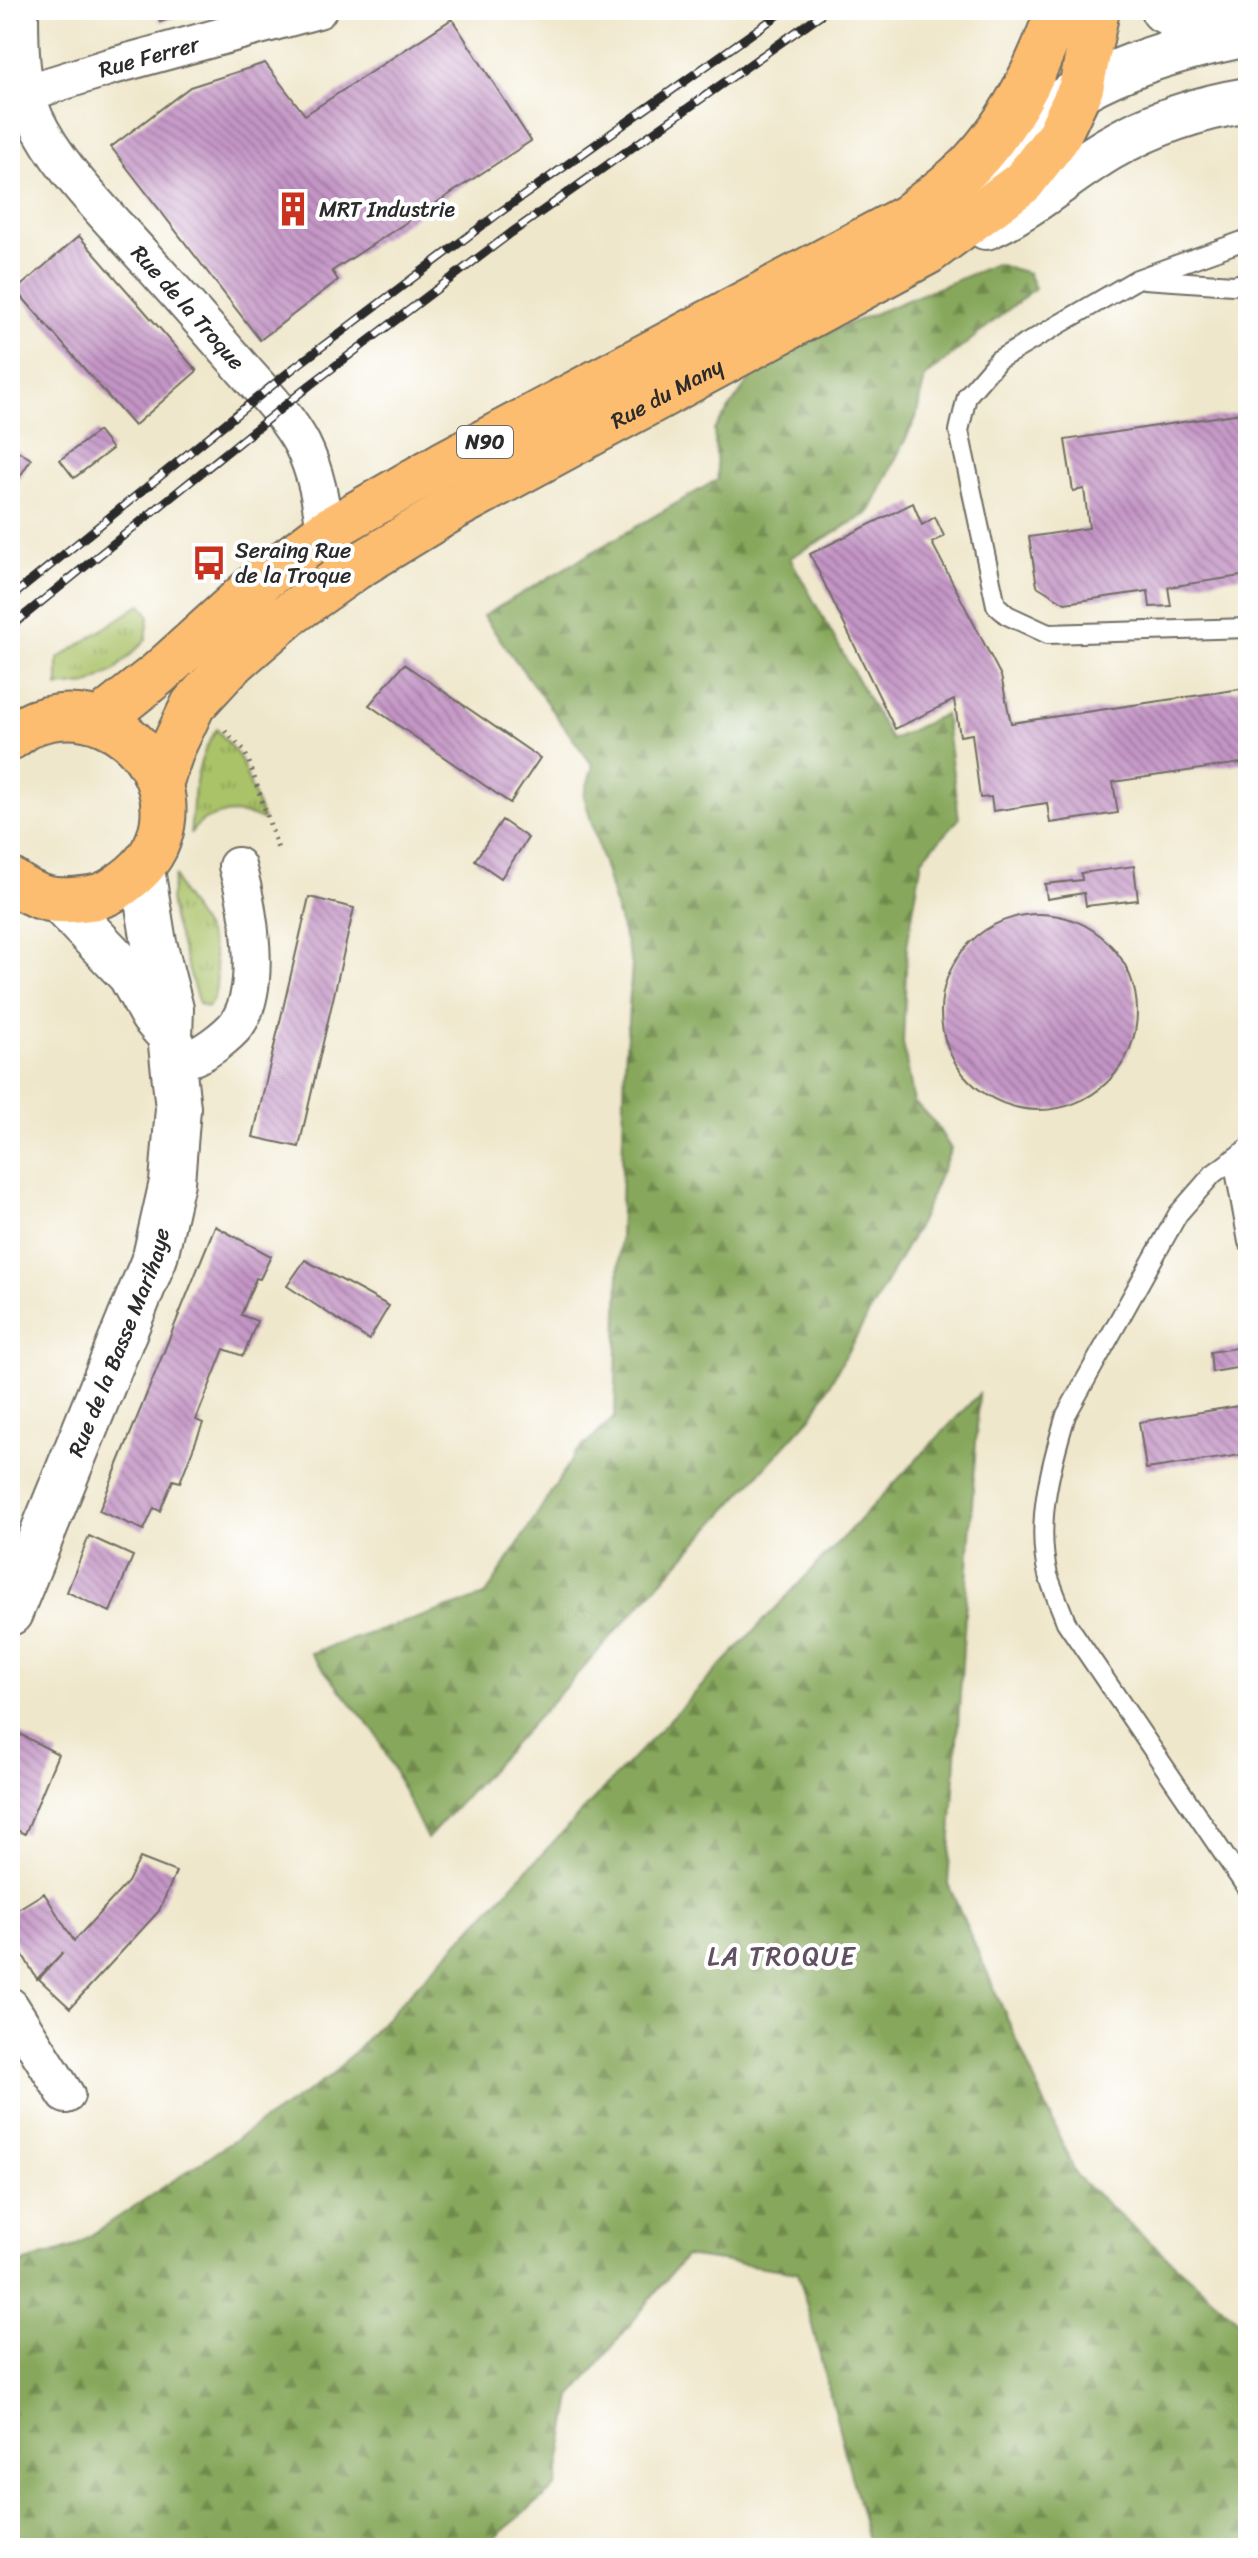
<svg xmlns="http://www.w3.org/2000/svg" width="1258" height="2558" viewBox="0 0 1258 2558" font-family="Sriracha,sans-serif">
<defs>
<pattern id="grass-tufts" width="24" height="20" patternUnits="userSpaceOnUse" patternTransform="scale(2)"><rect width="24" height="20" fill="#aac267"/><path d="M3 7l-1-3M5 7V3M7 7l1-3M15 17l-1-3M17 17v-4M19 17l1-3" fill="none" stroke="#8b9e55"/></pattern>
<pattern id="forest-firs" width="22" height="20" patternUnits="userSpaceOnUse" patternTransform="scale(2)"><rect width="22" height="20" fill="#87a85c"/><path d="M5 1l3.5 6h-7zM16 11l3.5 6h-7z" fill="#6f894c"/></pattern>
<pattern id="building-back-hatch" width="6" height="6" patternUnits="userSpaceOnUse" patternTransform="scale(2)"><rect width="6" height="6" fill="#c394c5"/><path d="M-1 5l2 2M0 0l6 6M5-1l2 2" fill="none" stroke="#9f79a0"/></pattern>
</defs>
<rect width="100%" height="100%" fill="#fff"/>
<filter id="ink" filterUnits="userSpaceOnUse"><feTurbulence type="fractalNoise" baseFrequency=".0125" numOctaves="2"/><feDisplacementMap in="SourceGraphic" scale="16" xChannelSelector="R" yChannelSelector="G"/><feConvolveMatrix kernelMatrix="1 2 1 2 8 2 1 2 1" color-interpolation-filters="sRGB"/></filter>
<filter id="wash" filterUnits="userSpaceOnUse"><feTurbulence type="fractalNoise" baseFrequency=".006" numOctaves="4" result="noise"/><feDisplacementMap in="SourceGraphic" scale="32" xChannelSelector="R" yChannelSelector="G"/><feGaussianBlur stdDeviation="1.8" result="paint"/><feColorMatrix in="noise" values="0 0 0 0 0 0 0 0 0 0 0 0 0 0 0 0 0 1.4 0 .05"/><feComposite in="paint" operator="in"/></filter>
<g filter="url(#wash)">
<rect width="100%" height="100%" fill="#efe7cb"/>
<path fill="url(#grass-tufts)" stroke="#6a7649" stroke-width="2" d="M141,604l8,11 -3,25 -32,31 -25,13 -31,3v-28z
M217,729l23,29 23,62c-24,-11 -57,-10 -73,14 4,-38 4,-73 27,-105z
M175,875c6,26 26,41 35,66 6,17 12,51 -2,66l-9,-3 -26,-85 -3,-20z"/>
<path fill="url(#forest-firs)" stroke="#596a44" stroke-width="2" d="M996,264l32,9 7,15 -110,89 -9,41 -47,95 -79,45 101,182 54,-26 14,105 -37,40 -15,87 -4,97 11,59 21,21 16,26 -31,73 -108,194 -385,423 -52,-107 -65,-79 175,-57 91,-143 39,-36 10,-355 7,-97 -48,-169 9,-30 -110,-150 235,-137 -4,-49 36,-51 57,-38z
M979,1394l-31,490 129,293 161,143 10,12v216h-378l-72,-276 -113,-16 -113,141 -16,90 -74,61h-472v-281l63,-20 258,-171z"/>
<g id="blocks">
<path fill="url(#building-back-hatch)" d="M156,10h41v1l-37,11z
M452,19l79,122 -199,130 6,9 -78,60 -149,-193 79,-60 75,-24 40,52z
M79,236l118,135 -63,55 -118,-136z
M1248,412v163l-80,12 3,19 -21,1 -2,-16 -83,12 -28,-17 -8,-49 60,-9 -5,-39 -11,2 -8,-51z
M98,431l14,18 -38,29 -14,-18z
M10,446l21,13 -21,33z
M913,503l9,22 13,-8 9,19 -12,7 69,133 10,47 237,-35v74l-135,20 5,31 -68,10 -3,-20 -54,8 -2,-14 -11,1 -8,-64 -12,2 -6,-36 -59,29 -85,-175z
M404,664l136,94 -30,45 -141,-98z
M502,820l26,18 -27,40 -26,-18z
M1134,866l4,34 -52,6 -2,-13 -37,6 -2,-15 37,-4 -1,-7z
M309,897l45,11 -55,239 -46,-10z
M941 1012a98 98 0 1 1 196 0a98 98 0 1 1-196 0Z
M215,1226l56,30 -11,23 -4,-1 -15,37 16,6 -14,35 -19,-7 -28,71 7,3 -23,59 -7,-2 -13,31 -6,-3 -10,22 -45,-19z
M305,1260l84,46 -20,34 -82,-54z
M1248,1346v20l-36,6 -2,-20z
M1245,1405l3,22v27l-102,15 -7,-47z
M89,1536l44,20 -23,56 -43,-20z
M10,1729l48,25 -33,80 -15,-7z
M140,1858l36,14 -17,39 -89,97 -31,-29 24,-27 -26,27 -27,-46v-19l34,-21 30,48 54,-59z"/>
</g>
</g>
<g filter="url(#ink)">
<use href="#blocks" fill-opacity="0" stroke="#706d63" stroke-width="2"/>
<g fill="none" stroke-linecap="round" stroke-linejoin="round">
<g stroke="#706d63" stroke-width="22">
<path id="service" d="M1248,239l-111,40 -139,81 -31,36 -8,35 37,174 11,10 41,19 200,-6
M1144,279l89,6 15,-3
M1248,1148l-35,26 -35,40 -112,201c-15,50 -31,107 -18,160 5,15 12,31 18,47l182,268
M1233,1159l15,83"/>
</g>
<g stroke="#706d63" stroke-width="40">
<g id="minor">
<path id="s1" d="M20,10c0,36 0,75 15,108 18,39 52,76 80,107 42,46 82,91 122,137 22,26 49,52 65,82 14,28 19,57 23,88"/>
<path id="s2" d="M10,101l16,-8 83,-26 209,-57"/>
<path d="M175,1062c15,-2 27,-8 39,-17 8,-6 17,-13 23,-21 26,-37 12,-117 0,-158"/>
<path d="M10,2006l56,89"/>
</g>
</g>
<g stroke="#706d63" stroke-width="48">
<g id="tertiary">
<path d="M1163,10l19,9 56,7"/>
<path d="M979,179l5,-3c18,-19 35,-42 55,-58 60,-48 135,-69 209,-84"/>
<path d="M986,227c45,-19 81,-54 124,-79 43,-25 88,-40 138,-48"/>
<path d="M61,903l69,72 22,40 11,13"/>
<path id="s3" d="M10,1613l145,-356 17,-75 6,-74 -8,-72 1,-27 -17,-66 -12,-74"/>
</g>
</g>
<g stroke="#706d63" stroke-width="48">
<g id="primary">
<path d="M99,721l60,-48 105,-95 61,-46 118,-68 464,-247c22,-18 48,-35 67,-56 39,-42 66,-97 84,-151"/>
<path d="M10,738c8,-5 17,-13 26,-16 101,-33 175,96 91,158 -13,10 -21,16 -37,18 -35,5 -51,3 -80,-18"/>
<path id="s4" d="M160,784l13,-37 20,-42 35,-38 59,-51 68,-48 100,-61 473,-255 95,-70 34,-44 24,-50 16,-78"/>
</g>
</g>
<path stroke="#706d63" stroke-width="5" stroke-dasharray="2 6" stroke-linecap="butt" d="M225,731l18,18 6,13 30,90"/>
<use href="#service" stroke="#fff" stroke-width="18"/>
<use href="#minor" stroke="#fff" stroke-width="36"/>
<use href="#tertiary" stroke="#fff" stroke-width="44"/>
<use href="#primary" stroke="#fcbd6f" stroke-width="44"/>
<g stroke="#2b2b2b" stroke-width="9">
<path id="rail" d="M10,598l285,-231 204,-154 286,-203
M10,627l300,-242 201,-152 316,-223"/>
</g>
<use href="#rail" stroke="#fff" stroke-width="6" stroke-dasharray="18" stroke-linecap="butt"/>
</g>
</g>
<defs>
<g id="building-bare" transform="scale(2.76)"><path d="M-4-6H4V6H1V3H-1V6H-4ZM-2.5-4.3h1.7v1.8h-1.7ZM.8-4.3h1.7v1.8H.8ZM-2.5-1h1.7V.8h-1.7ZM.8-1h1.7V.8H.8Z" fill="#c8321e" stroke="#fff" stroke-width="2.5" paint-order="stroke"/></g>
<g id="bus-bare" transform="scale(2.76)"><path d="M-5-6H5V4H4V6H2V4H-2V6H-4V4H-5ZM-3.5-4V0h7V-4ZM-3.5 1.2v1.5H-2V1.2ZM2 1.2v1.5H3.5V1.2Z" fill="#c8321e" stroke="#fff" stroke-width="2.5" paint-order="stroke"/></g>
</defs>
<g fill-rule="evenodd">
<use href="#building-bare" x="293" y="209"/>
<use href="#bus-bare" x="209" y="563"/>
</g>
<g text-anchor="middle" dominant-baseline="central" stroke-width="8" stroke-linejoin="round" paint-order="stroke">
<rect fill="#fff" stroke="#6b6b6b" stroke-width="2" x="457" y="426" width="56" height="32" rx="6"/>
<g font-size="20" font-weight="bold" fill="#2b2b2b">
<text x="485" y="442">N90</text>
</g>
<g font-size="22" fill="#2b2b2b" stroke="#fff">
<text stroke="none"><textPath href="#s2" startOffset="146">Rue Ferrer</textPath></text>
<text stroke="none"><textPath href="#s1" startOffset="354">Rue de la Troque</textPath></text>
<text stroke="none"><textPath href="#s4" startOffset="656">Rue du Many</textPath></text>
<text stroke="none"><textPath href="#s3" startOffset="292">Rue de la Basse Marihaye</textPath></text>
</g>
<g font-size="22" fill="#2b2b2b" stroke="#fff" text-anchor="start">
<text x="319" y="209">MRT Industrie</text>
<text x="235" y="550">Seraing Rue<tspan x="235" dy="25">de la Troque</tspan></text>
</g>
<g font-size="26" letter-spacing="2" fill="#605061" stroke="#fff">
<text x="782" y="1956">LA TROQUE</text>
</g>
</g>
<rect width="1258" height="2558" fill="none" stroke="#fff" stroke-width="40"/>
</svg>
